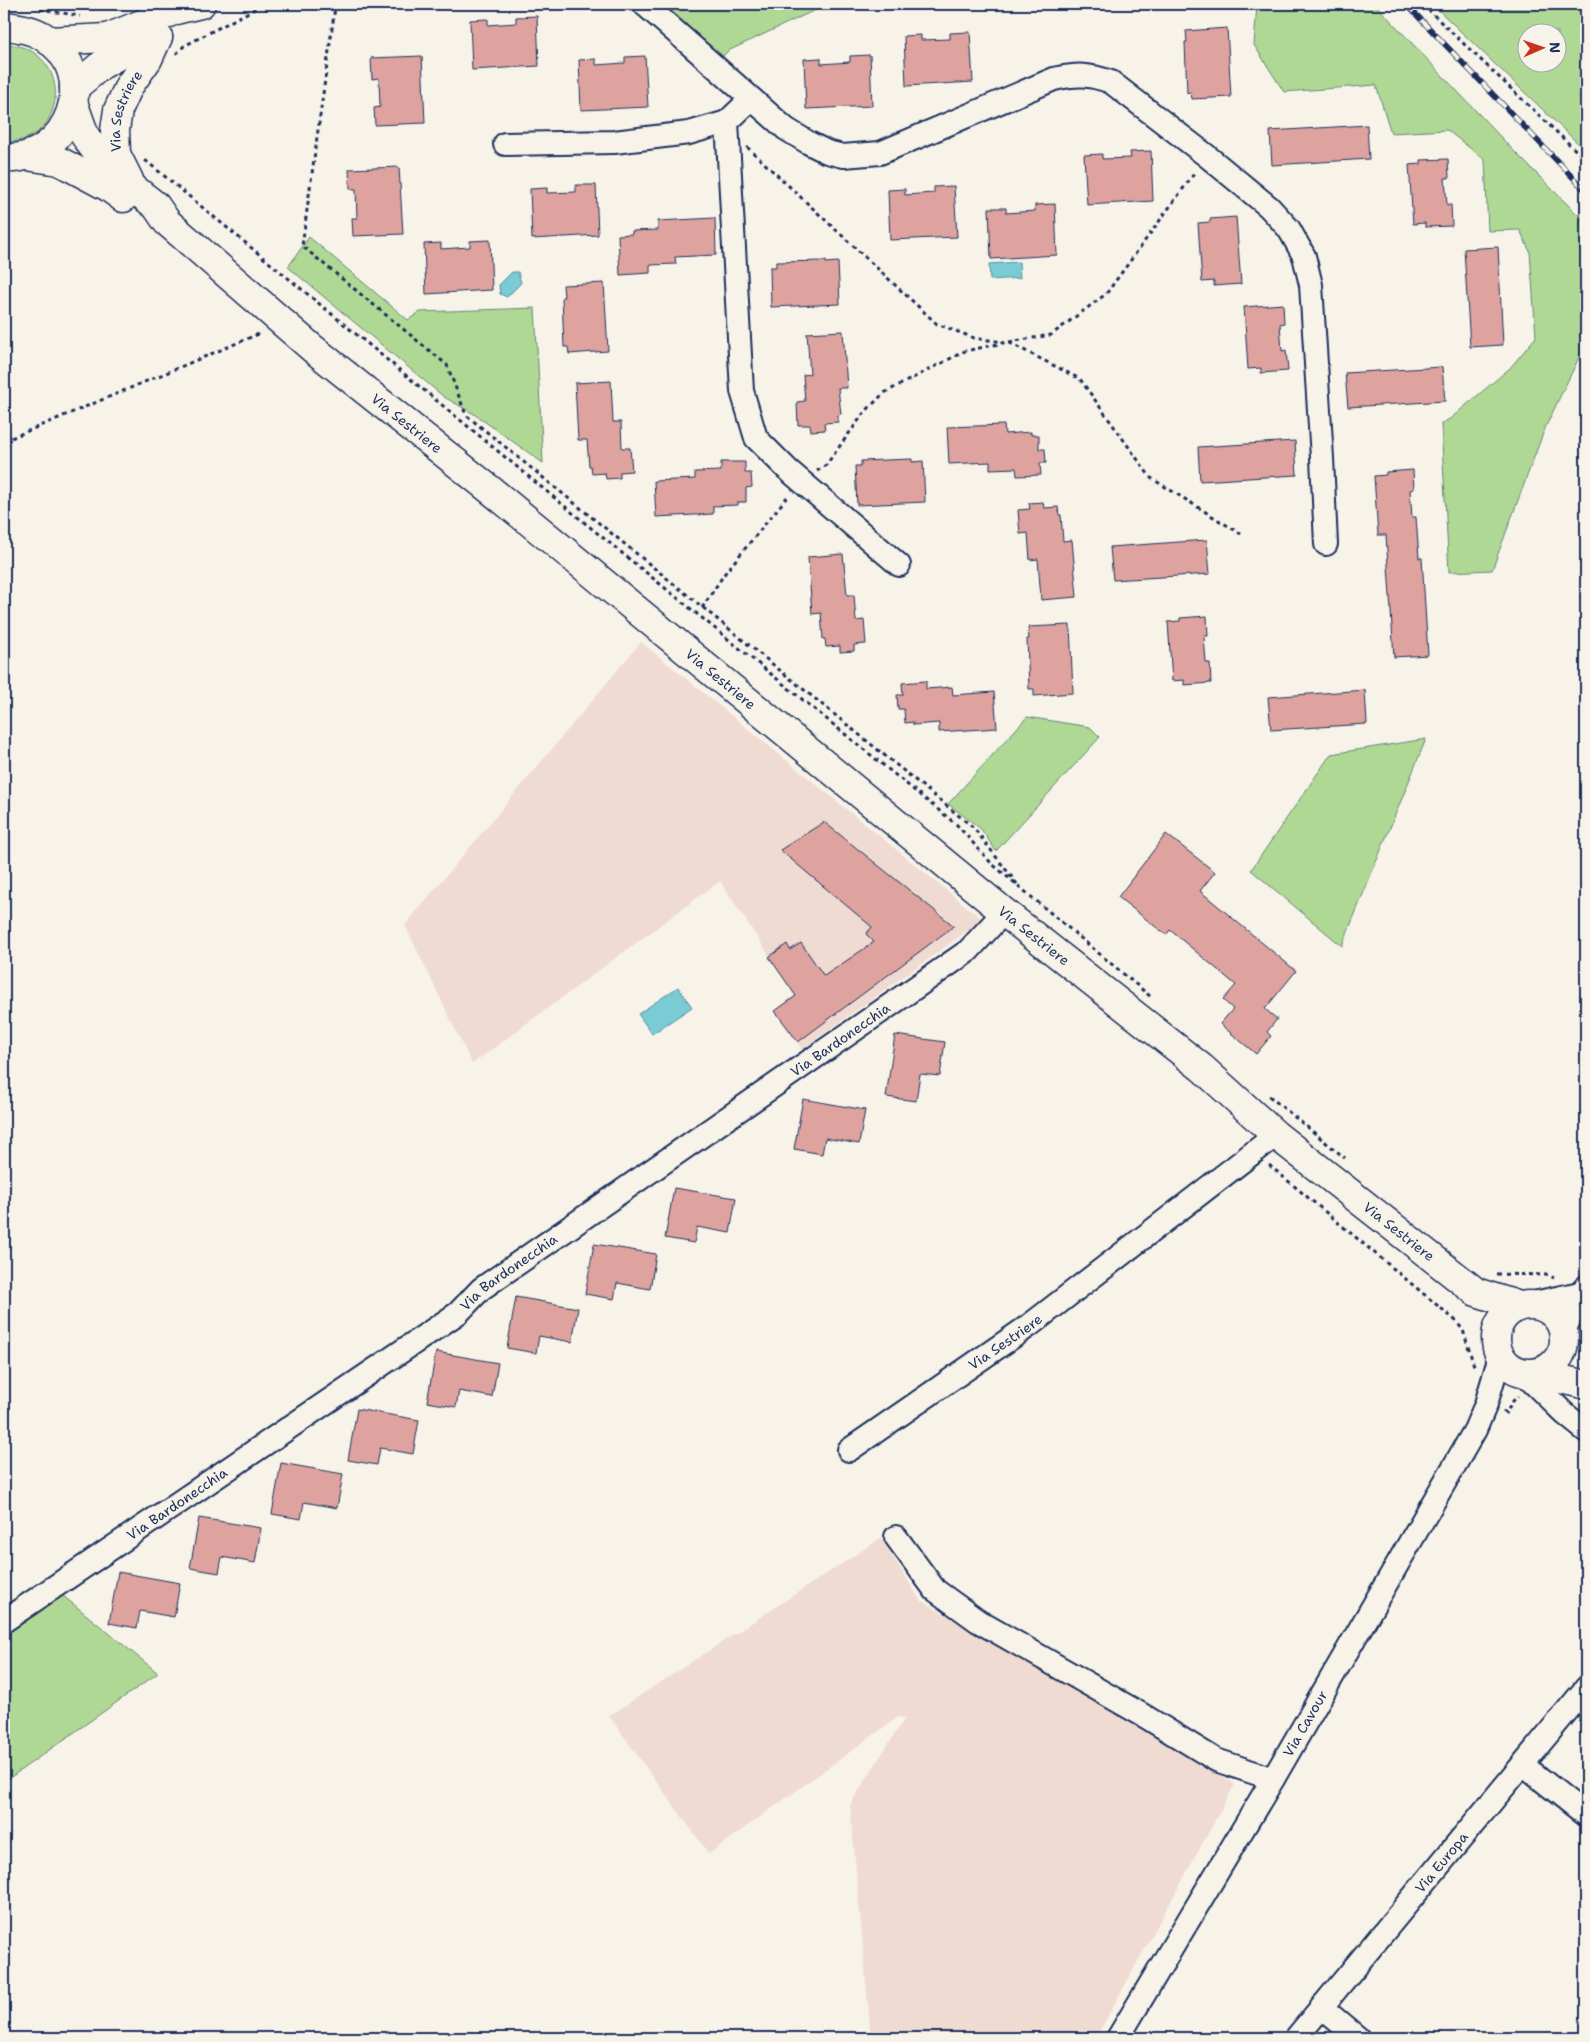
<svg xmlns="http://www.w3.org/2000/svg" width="1590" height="2042" viewBox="0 0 1590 2042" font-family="'Shantell Sans',sans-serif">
<rect width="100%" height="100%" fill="#f7f3e8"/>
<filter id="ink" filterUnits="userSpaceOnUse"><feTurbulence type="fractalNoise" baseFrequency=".02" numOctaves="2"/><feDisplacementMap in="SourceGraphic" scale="10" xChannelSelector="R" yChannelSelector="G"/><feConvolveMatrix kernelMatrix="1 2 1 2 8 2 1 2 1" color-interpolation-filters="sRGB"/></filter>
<g filter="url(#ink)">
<path fill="#f0dbd2" d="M641,642l342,278 -182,130 -3,-8 -23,-31 20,-16 -75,-114 -248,183 -67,-139z
M881,1538l39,62 315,184 -139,254h-225l-21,-234 55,-86 -7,-1 -189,137 -100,-138z"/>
<path fill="#afd894" stroke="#658479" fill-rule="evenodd" d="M89,4h66l-46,3z
M656,4h172l-100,47 -9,9z
M1257,4h118l135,143 76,76v120l-41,85 -53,142 -43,2 -8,-148 10,-6 59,-50 26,-31 -6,-85 -10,-22 -32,1 -3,-71 -38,-30 -56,3 -15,-48 -92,7 -30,-47z
M1432,4h154v147zM1528,32h30v30h-30z
M4,44c70,2 67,100 0,98z
M309,237l99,83 12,-8 115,-4 8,155 -69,-49 -30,-17 -156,-130z
M1027,717l63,10 10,10 -104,114 -15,-22 -33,-25z
M1426,739l-84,207 -91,-76 80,-116z
M62,1595l96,78 -154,109v-146z"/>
<path fill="#7acbd4" stroke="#548da5" d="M1019,262l1,16 -30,2 -1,-16z
M512,272h6l3,11 -14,14 -7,-3 -1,-9z
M678,987l14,20 -40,27 -14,-20z"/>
<path fill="#dea39e" stroke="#1b2f5e" d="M537,16l2,50 -67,4 -2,-50 18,-1v6l28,-2v-6z
M1227,28l4,69 -39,2 -1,-7 -4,1 -2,-51h2l-1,-11z
M970,32l3,50 -67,4 -2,-50 17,-1v5l29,-1v-6z
M870,55l2,51 -66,3 -2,-50 17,-1v6l29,-2v-6z
M422,56l3,67 -50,2 -1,-17 6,-1 -1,-29 -7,1 -1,-21z
M645,56l3,51 -67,3 -2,-50 17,-1v6l29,-2v-6z
M1367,125l2,34 -97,6 -2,-34z
M1151,151l2,50 -66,4 -3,-50 18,-1v5l29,-1 -1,-6z
M1448,159l1,19h-4l2,27h4l1,21 -27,1v-4l-12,1 -4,-59 12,-1v-4z
M399,167l4,67 -50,2 -1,-18h5l-1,-29h-6l-1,-20z
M576,185h20l2,50 -66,4 -2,-50 17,-1v5l29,-1z
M954,186l3,51 -67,3 -2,-50 17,-1v6l29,-2v-6z
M1055,204l2,51 -66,4 -2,-51h17v5l29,-2v-6z
M1236,217l5,67 -27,2v-5l-12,1 -4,-59 12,-1v-3z
M715,218l1,37 -41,2 1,7 -26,1v8l-30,2 -2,-40 14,-1v-3l26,-1v-9z
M490,240l2,50 -66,4 -2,-50 17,-1v6l29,-2v-6z
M1498,247l5,98 -33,2 -6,-98z
M826,261v2l12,-1 2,42 -69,3 -1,-40h6v-5z
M604,283l4,68 -39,3 -1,-7h-4l-2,-50h2l-1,-12z
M1283,304l1,19 -4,1 2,27 4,-1 2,21 -27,2v-5l-13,1 -4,-62z
M843,331l4,57h-9l3,26 -3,1v7l-14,1 1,7 -14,1 -1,-6h-12l-1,-23 8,-1 -2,-26 7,-1 -3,-41z
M1442,367l3,34 -97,6 -3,-34z
M611,381l2,41h8l1,26h8l2,23 -12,1v6l-14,1 -1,-6 -13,1 -1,-8h-2l-2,-26h-9l-3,-57z
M1004,425l1,9 26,-2v3h8v14h6l1,14h-6l1,12 -24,1 -1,-8 -26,1v-7l-41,2 -2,-37z
M1295,441l2,34 -97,6 -2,-34z
M912,459v3l11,-1 2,41 -68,3 -2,-39h6v-5z
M721,462h24v11h6l1,14 -6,1v14h-8v3l-25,1v8l-57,3 -2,-36 41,-2v-7l26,-1z
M1413,470l1,19 -4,1 2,27h4l3,41h3l6,97 -34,2 -8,-122h-8l-4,-59 12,-1v-3z
M1043,502l1,6 14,-1 1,8h2l2,26 9,-1 5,57 -36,3 -3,-41 -8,1 -2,-27 -8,1 -2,-24 12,-1 -1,-6z
M1207,540l3,34 -97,6 -3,-33z
M843,554l4,41h7l2,26 8,-1 2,24 -12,1v6l-14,1v-6l-14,1 -1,-8h-2l-2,-26 -9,1 -4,-57z
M1207,616l1,20h-4l2,27h4l1,20 -27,2v-5l-12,1 -4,-59 12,-1v-3z
M1070,625l3,68 -39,3v-7h-5l-2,-50h2l-1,-12z
M926,681v8l26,-2 1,8 41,-3 3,36 -58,4v-9l-26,2v-3l-8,1 -1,-14h-6l-1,-14h6l-1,-12z
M1365,690l2,34 -96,6 -3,-33z
M824,822l130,104 -156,116 -23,-31 21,-15 -27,-39 18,-13 3,6 11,-7 23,33 50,-34 -8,-8 6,-7 -92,-77z
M1166,834l49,38 -15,19 96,80 -31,38 12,10 -10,13 4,4 -15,18 -36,-30 13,-15 -10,-9 13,-15 -66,-55 -4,5 -48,-38z
M895,1035l50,7 -5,34 -20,-2 -4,27 -30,-4z
M803,1099l62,11 -6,34 -34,-6 -3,16 -28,-5z
M674,1188l62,10 -6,35 -33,-6 -3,16 -29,-5z
M594,1244l62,10 -6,35 -33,-6 -3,16 -29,-5z
M516,1297l62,11 -6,34 -33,-6 -3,17 -29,-5z
M436,1352l62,11 -6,34 -33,-6 -3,16 -29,-5z
M357,1409l62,11 -6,34 -33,-6 -3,17 -29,-5z
M281,1463l62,11 -6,34 -33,-6 -3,17 -29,-5z
M199,1518l62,10 -6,35 -33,-6 -3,16 -29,-5z
M118,1572l62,11 -6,34 -34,-6 -3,17 -28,-5z"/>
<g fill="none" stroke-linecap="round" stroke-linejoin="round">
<g stroke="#1b2f5e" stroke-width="26">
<g id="minor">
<path d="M644,4l142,125 23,14 18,9 16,4 37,-3 174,-74c23,-5 35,-5 57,3l96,74 62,51 20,22 15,27 7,29 11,173 4,86"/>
<path d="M751,99l-24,23 15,269 14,47 31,31 112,96"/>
<path d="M505,144l109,-2 75,-9 38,-11"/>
<path d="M1525,1305l55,-12"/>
<path d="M1564,1332l16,-39 6,-6"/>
<path d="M1524,1374l41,40 21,17"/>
<path id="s1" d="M849,1450l181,-125 246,-190"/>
<path d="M896,1537l39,53 43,31 168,96 70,43 57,19"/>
<path id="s2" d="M4,1621l454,-308 23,-24 487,-338 36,-39"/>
<path d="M1523,1765l63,50"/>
<path d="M1321,2007l37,31"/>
<path id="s3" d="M1118,2038l155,-259 202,-349 11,-26 14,-48"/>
<path id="s4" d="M1296,2038l290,-350"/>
</g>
</g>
<g stroke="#1b2f5e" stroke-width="31">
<g id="major">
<path d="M4,26c14,1 28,3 40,11 58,35 26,125 -40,121"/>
<path d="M49,41l58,-3 69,-28 25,-6"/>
<path d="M74,88l26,-22 31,-18 27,-11"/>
<path id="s5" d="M74,105l11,31 23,32 48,38 11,16 145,126 186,148 506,416 198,156 74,67 200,157 44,14"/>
<path d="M27,156l32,5 49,26 15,11"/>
<path id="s6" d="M129,180l-13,-26 -1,-24 3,-20 11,-24 19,-27 10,-22"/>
<circle cx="1530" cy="1339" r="34"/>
<path d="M1536,1373l50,12"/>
</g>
</g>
<path stroke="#1b2f5e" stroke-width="3" stroke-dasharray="4 4" stroke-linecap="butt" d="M338,4l-3,3 -33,239 145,119 19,50 508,413 43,56
M1422,4l164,156
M40,9l40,7
M176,54l8,-8 80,-42
M747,147l190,177 37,14 29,4
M145,160l440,363 372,302 34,38 160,134
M1009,342l42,-7 55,-41 90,-123
M4,441l257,-108
M817,471l9,-6 38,-52 20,-20 81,-42 43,-9 72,37 71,99 90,56
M702,608l23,-35 63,-77
M1269,1096l76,62
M1269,1165l186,155 8,10 12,39
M1496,1274l52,1 6,3
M1503,1411l3,2 7,-12 5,-5"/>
<use href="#minor" stroke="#f7f3e8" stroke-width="22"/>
<use href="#major" stroke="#f7f3e8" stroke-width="28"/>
<g stroke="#1b2f5e" stroke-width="5.5">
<path id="rail" d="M1406,4l180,187"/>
</g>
<use href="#rail" stroke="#f7f3e8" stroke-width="4" stroke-dasharray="11" stroke-linecap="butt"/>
</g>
</g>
<g text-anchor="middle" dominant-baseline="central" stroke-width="4" stroke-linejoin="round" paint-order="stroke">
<g font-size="14" fill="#1b2f5e" stroke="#f7f3e8">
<text stroke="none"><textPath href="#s6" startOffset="74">Via Sestriere</textPath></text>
<text stroke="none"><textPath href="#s5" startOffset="466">Via Sestriere</textPath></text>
<text stroke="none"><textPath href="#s5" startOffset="871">Via Sestriere</textPath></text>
<text stroke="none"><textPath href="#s5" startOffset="1276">Via Sestriere</textPath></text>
<text stroke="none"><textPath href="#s2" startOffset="1019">Via Bardonecchia</textPath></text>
<text stroke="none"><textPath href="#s5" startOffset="1746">Via Sestriere</textPath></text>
<text stroke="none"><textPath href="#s2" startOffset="614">Via Bardonecchia</textPath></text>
<text stroke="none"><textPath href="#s1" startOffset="190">Via Sestriere</textPath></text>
<text stroke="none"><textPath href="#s2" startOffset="209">Via Bardonecchia</textPath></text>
<text stroke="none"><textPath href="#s3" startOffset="366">Via Cavour</textPath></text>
<text stroke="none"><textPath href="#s4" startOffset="228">Via Europa</textPath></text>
</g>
</g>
<rect width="1590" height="2042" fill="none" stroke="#f7f3e8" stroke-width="20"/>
<rect x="10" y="10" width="1570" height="2022" fill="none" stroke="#1b2f5e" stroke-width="2" filter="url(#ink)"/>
<g transform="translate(1542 48) rotate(88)"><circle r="24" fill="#f7f3e8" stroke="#9fa5b1"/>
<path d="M0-4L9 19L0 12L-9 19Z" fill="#c8321e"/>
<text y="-8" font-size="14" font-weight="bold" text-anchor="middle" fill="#1b2f5e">N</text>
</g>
</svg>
